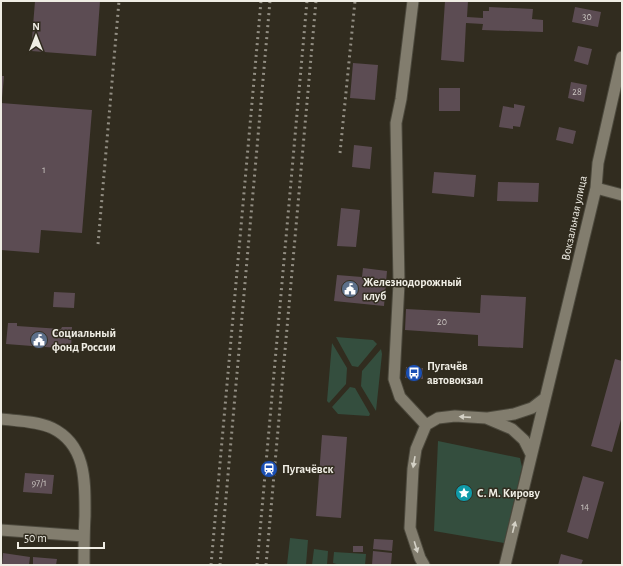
<svg xmlns="http://www.w3.org/2000/svg" width="623" height="566" viewBox="0 0 623 566" font-family="'Alegreya Sans',sans-serif">
<rect width="100%" height="100%" fill="#312c1f"/>
<path fill="#344e3e" d="M336,337l37,3 4,4 -19,23 -6,-1z
M332,343l15,25 -1,16 -17,19 -2,-2z
M381,349l1,5 -6,57 -15,-25 1,-15z
M350,387l5,1 15,26 -1,2 -31,-2 -6,-7z
M438,441l82,17 2,9 -18,76 -70,-12z
M290,538l18,2 -2,25h-19z
M314,549l14,2 -1,14h-15z
M334,552l32,2 -1,11h-25l-7,-2z"/>
<path fill="#5c4c53" d="M35,1h65l-4,55 -65,-5z
M445,1h23l-1,16 16,1v-7h6v-4l44,2 -1,10 11,1v12l-61,-2 1,-6 -17,-1 -2,39 -23,-2z
M575,7l26,5 -3,15 -26,-5z
M578,46l14,3 -4,16 -14,-4z
M353,63l25,2 -3,35 -25,-2z
M1,76h3l-2,22h-1z
M571,82l16,3 -3,17 -16,-4z
M439,88h21v23h-21z
M1,103l91,7 -10,123 -41,-3 -2,23 -38,-3z
M514,104l11,2 -5,21 -7,-1v3l-14,-2 4,-21 11,2z
M559,127l17,4 -3,13 -17,-4z
M354,145l18,2 -2,22 -18,-2z
M434,172l42,3 -2,22 -42,-4z
M498,182l41,1 -1,19 -41,-1z
M341,208l19,2 -4,37 -19,-1z
M363,268l24,3 -3,35 -50,-5 3,-26 25,2z
M54,292l21,1 -1,15 -21,-1z
M481,295l45,2 -3,51 -45,-2v-11l-73,-5 1,-21 74,4z
M8,323h9v3l44,3 1,-2h10l-1,22 -65,-5z
M615,359l7,2v55l-10,36 -21,-6z
M406,367l17,1v11l-18,-1z
M322,435l25,2 -6,81 -25,-2z
M25,473l29,2 -2,19 -29,-2z
M583,476l21,6 -16,57 -21,-7z
M374,539l19,1 -1,11 -19,-2z
M353,546h10v6h-10z
M373,551l19,2 -1,12h-19z
M3,553l27,4 -1,8h-27z
M561,554l22,6 -2,5h-23z
M33,557l24,2 -1,6h-23z"/>
<g fill="none" stroke-linecap="round" stroke-linejoin="round">
<g stroke="#4c493d" stroke-width="13">
<path id="minor" d="M413,1l-12,98 -5,24 3,160 -5,96 6,18 26,28
M596,188l26,7
M488,418l26,-4 18,-6 13,-10
M1,419c17,2 35,2 51,9 35,17 33,55 33,88 -1,16 -1,33 -1,49
M1,530l83,6
M424,565l-4,-7 -10,-30 3,-59 3,-20 10,-24 12,-7 17,-2 31,2 26,11 12,11 7,14
M505,565l91,-377 2,-25 24,-106"/>
</g>
<use href="#minor" stroke="#827d6e" stroke-width="11"/>
<path stroke="#928e83" stroke-width="3" stroke-dasharray="2 4" stroke-linecap="butt" d="M340,153l15,-152
M98,244l21,-243
M211,565l50,-564
M220,565l50,-564
M257,565l50,-564
M266,565l50,-564"/>
</g>
<defs><path id="oneway-solid" d="M-6-.8H1V-3.2L6.5 0L1 3.2V.8H-6Z"/></defs>
<g fill="#d4d1c6">
<use href="#oneway-solid" transform="translate(465 417) rotate(-176)"/>
<use href="#oneway-solid" transform="translate(414 462) rotate(100)"/>
<use href="#oneway-solid" transform="translate(514 527) rotate(-76)"/>
<use href="#oneway-solid" transform="translate(416 547) rotate(73)"/>
</g>
<defs>
<g id="civic-disc" transform="scale(0.9)"><circle r="9.5" fill="#5c6f8a" stroke="#312c1f"/><path d="M-.6-6.5H3V-4.5H.6V-3L4-1V1h2V6H-6V1h2V-1L-.6-3ZM-1.2 2.5V6h2.4V2.5Z" fill="#fff"/></g>
<g id="bus-disc" transform="scale(0.9)"><circle r="9.5" fill="#1a4fb4" stroke="#312c1f"/><path d="M-5-6H5V4H4V6H2V4H-2V6H-4V4H-5ZM-3.5-4V0h7V-4ZM-3.5 1.2v1.5H-2V1.2ZM2 1.2v1.5H3.5V1.2Z" fill="#fff"/></g>
<g id="station-disc" transform="scale(0.9)"><circle r="9.5" fill="#1a4fb4" stroke="#312c1f"/><path d="M-3-6H3Q5-6 5-4V2Q5 4 3 4L4.5 6H3L1.5 4h-3L-3 6H-4.5L-3 4Q-5 4-5 2V-4Q-5-6-3-6ZM-3.5-4v3h7v-3ZM-3.5 1v1.5H-2V1ZM2 1v1.5H3.5V1Z" fill="#fff"/></g>
<g id="sight-disc" transform="scale(0.9)"><circle r="9.5" fill="#0f9aa8" stroke="#312c1f"/><path d="M0-6L1.8-2.2L6-1.7L2.9 1.2L3.7 5.4L0 3.3L-3.7 5.4L-2.9 1.2L-6-1.7L-1.8-2.2Z" fill="#fff"/></g>
</defs>
<g fill-rule="evenodd">
<use href="#civic-disc" x="350" y="289"/>
<use href="#civic-disc" x="39" y="340"/>
<use href="#bus-disc" x="414" y="373"/>
<use href="#station-disc" x="269" y="469"/>
<use href="#sight-disc" x="464" y="493"/>
</g>
<g text-anchor="middle" dominant-baseline="central" stroke-width="3" stroke-linejoin="round" paint-order="stroke">
<g font-size="10" fill="#cac5c0">
<text x="587" y="17">30</text>
<text x="577" y="92">28</text>
<text x="44" y="170">1</text>
<text x="442" y="322">20</text>
<text x="39" y="483">97/1</text>
<text x="585" y="507">14</text>
</g>
<g font-size="12" fill="#efede4" stroke="#312c1f">
<text transform="translate(574 218) rotate(-78)">Вокзальная улица</text>
</g>
<g font-size="12" font-weight="bold" fill="#efede4" stroke="#312c1f" text-anchor="start">
<text x="363" y="282">Железнодорожный<tspan x="363" dy="14">клуб</tspan></text>
<text x="52" y="333">Социальный<tspan x="52" dy="14">фонд России</tspan></text>
<text x="427" y="366">Пугачёв<tspan x="427" dy="14">автовокзал</tspan></text>
<text x="282" y="469">Пугачёвск</text>
<text x="477" y="493">С. М. Кирову</text>
</g>
</g>
<rect width="623" height="566" fill="none" stroke="#efede4" stroke-width="4"/>
<g transform="translate(36 36)" stroke="#312c1f" stroke-width="3" paint-order="stroke">
<path d="M0-3L7 15L0 10L-7 15Z" fill="#efede4"/>
<text y="-6" font-size="11" font-weight="bold" text-anchor="middle" fill="#efede4">N</text>
</g>
<path d="M18 542v6h86v-6" fill="none" stroke="#efede4" stroke-width="2"/>
<text x="24" y="542" font-size="12" fill="#efede4" stroke="#312c1f" stroke-width="3" paint-order="stroke">50 m</text>
</svg>
